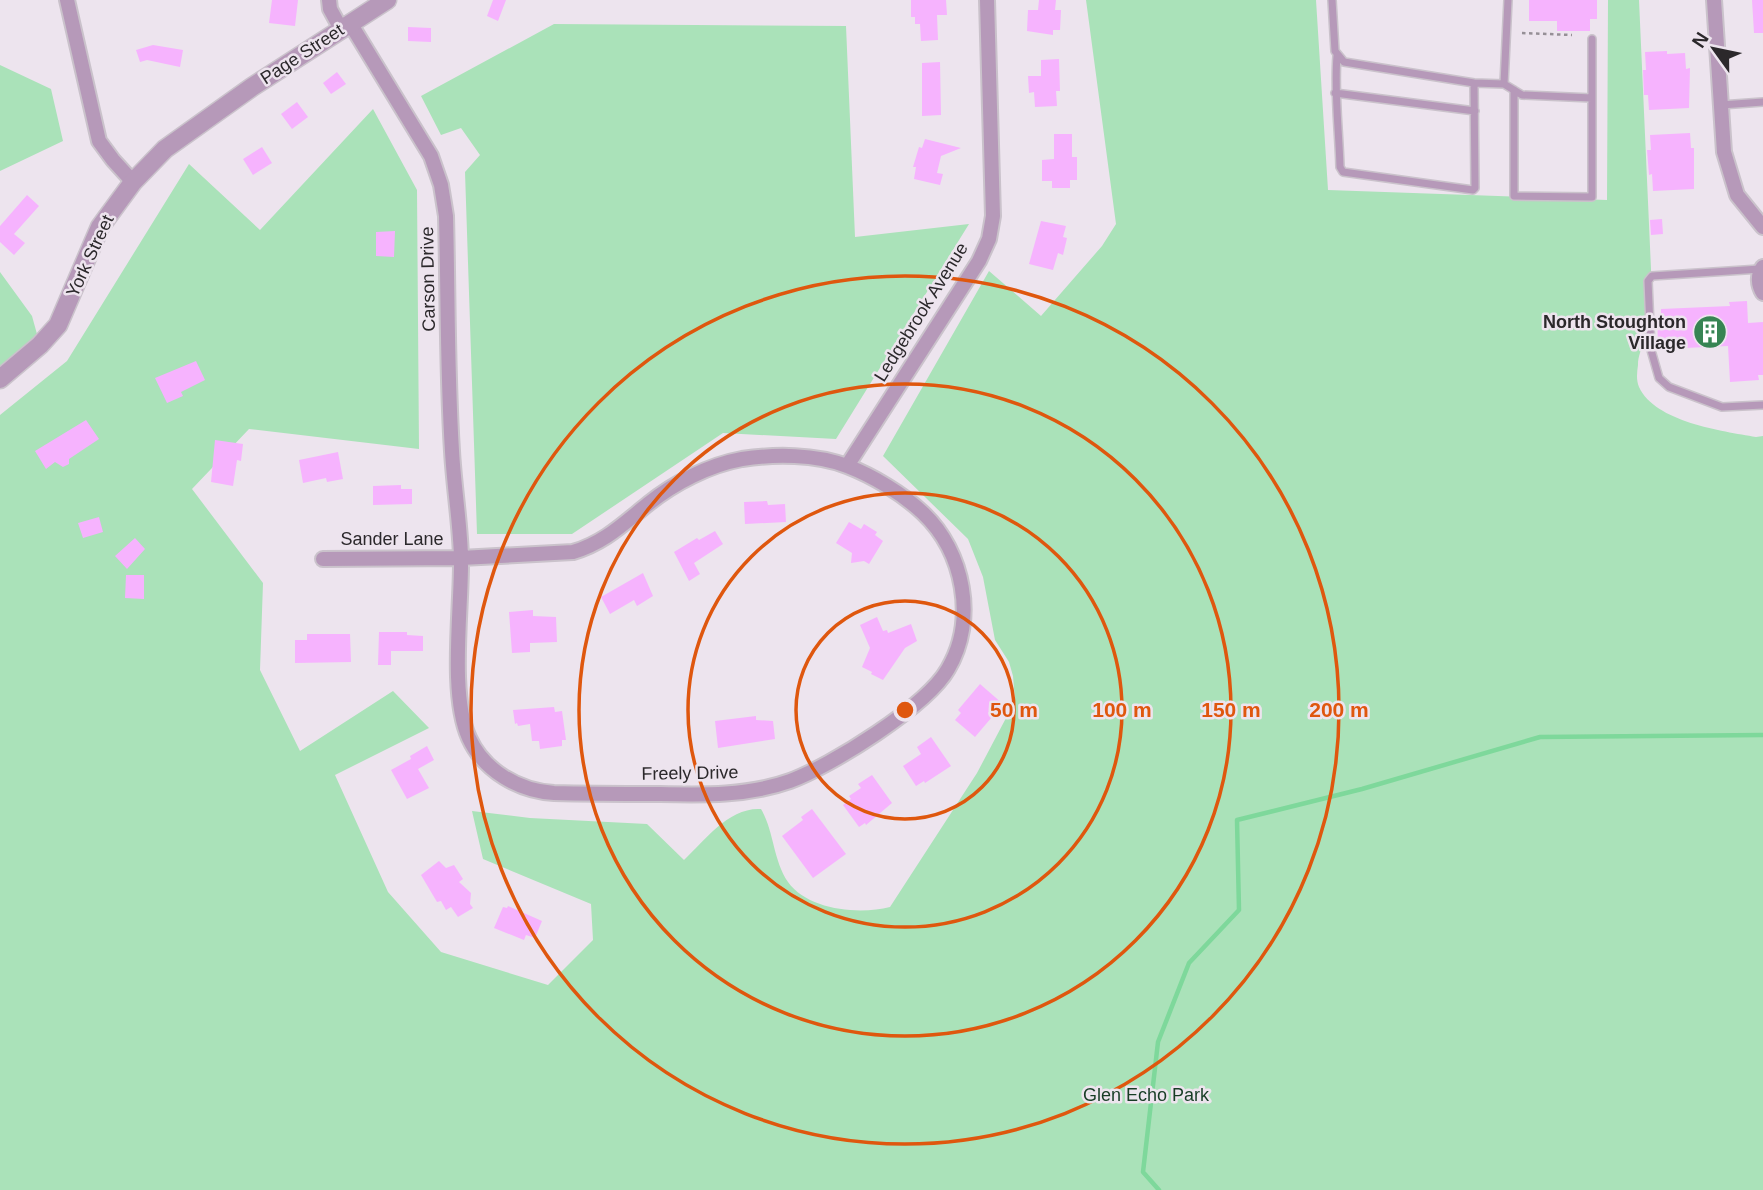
<svg xmlns="http://www.w3.org/2000/svg" width="1763" height="1190" viewBox="0 0 1763 1190" font-family="Helvetica,sans-serif">
<rect width="100%" height="100%" fill="#ede4ee"/>
<path fill="#aae2b9" d="M1086,0h230l12,190 279,10 1,-200h31l14,314c0,18 -15,33 -15,51 -1,7 -2,15 1,22 16,35 83,44 117,50l7,-1v754h-1763v-775l67,-54 122,-197 71,66 113,-121 44,81 2,259 -170,-20 -57,60 71,94 -3,87 40,81 93,-60 36,37 -94,47 53,117 53,60 107,33 45,-45 -2,-36 -108,-45 -11,-48 58,7 117,6 37,36c21,-20 45,-53 77,-51 13,22 12,51 27,73 20,28 71,33 102,25l87,-134 38,-72 -2,-25 -4,-14 -14,-22 -12,-63 -15,-38 -85,-83 106,-185 52,45 61,-70 14,-22z
M554,24l292,2 9,211 114,-13 -133,215 -113,-6 -151,101h-95l-12,-362 15,-17 -19,-27 -20,7 -20,-39z
M0,65l51,24 12,52 -63,30z
M0,272l32,44 8,29 -40,34z"/>
<g fill="none" stroke-linecap="round" stroke-linejoin="round">
<path stroke="#7ed89b" stroke-width="4.5" d="M1159,1190l-16,-18 15,-130 31,-79 50,-53 -2,-90 125,-31 178,-52 223,-2"/>
</g>
<path fill="#f6b3fe" d="M272,0h26l-3,26 -26,-3z
M493,0h13l-8,21 -11,-5z
M911,0h35l1,15h-10l1,25 -17,1 -1,-17h-5v-7h-4z
M1039,0h17l-1,10h6l-1,20h-7v5l-26,-4 1,-21h10z
M1529,0h68v19h-7v12h-33v-10h-28z
M1752,0h11v33h-9z
M408,27l23,1v14l-23,-1z
M153,45l30,5 -3,17 -33,-7 -7,2 -4,-12z
M1667,51v3l18,-1 1,16 4,-1 -1,40 -40,2 -1,-15h-4l-1,-25h3l-1,-18z
M1059,59l1,32h-4l1,15 -22,1 -1,-15 -5,1 -1,-17h13v-16z
M940,62l1,53 -19,1v-53z
M337,72l9,12 -15,10 -8,-11z
M297,102l11,15 -16,12 -11,-15z
M1690,133l1,15h3v41l-41,2 -1,-17 -3,1 -2,-25h4l-1,-15z
M1054,134h18v23h5v23h-7v8h-18v-7h-10v-21l12,-1z
M925,139l36,9 -20,8 -4,17 6,1 -3,11 -26,-6 2,-12h-3l6,-20 3,1z
M262,147l10,16 -19,12 -10,-16z
M27,195l12,11 -25,28 11,9 -11,12 -14,-13v-16z
M1662,219l1,15 -12,1 -1,-15z
M1041,221l25,5 -3,11 4,1 -4,17 -5,-2 -5,17 -24,-6z
M395,231l-1,26 -18,-1v-24z
M1747,301l1,22 15,-1v53h-5l1,5 -29,2 -2,-36 -65,3 -1,-7h-4l-1,-24h4v-9l69,-3 -1,-4z
M196,361l9,19 -24,12 2,4 -16,7 -12,-25z
M86,420l13,19 -30,20v5l-6,3 -8,-5 -9,7 -11,-18z
M215,440l28,4 -2,17 -4,-1 -4,26 -22,-4z
M338,452l5,27 -16,3 -1,-4 -23,5 -4,-23z
M401,485v4h11v15l-39,1v-19z
M767,501l1,4 17,-1 1,18 -41,2 -1,-22z
M99,517l4,15 -20,6 -5,-15z
M849,522l12,7 3,-5 13,8 -2,3 8,6 -14,23 -5,-3 -13,2 1,-10 -16,-10z
M715,531l8,13 -29,19 6,11 -11,7 -15,-29 23,-14 2,2z
M135,538l10,11 -18,20 -12,-13z
M643,573l10,23 -16,10 -3,-6 -24,14 -9,-17z
M126,575h18v24l-19,-1z
M533,610v6l23,1 1,25 -27,1v9l-18,1 -3,-41z
M877,617l6,14 4,-1 1,3 23,-9 6,17 -12,7 -22,32 -12,-6 1,-2 -10,-5 8,-19 -10,-23z
M379,632h28v3l16,1v15h-32v14h-13z
M307,634h43l1,28 -56,1v-23h12z
M980,684l23,20 -28,33 -20,-17 6,-7 -3,-3z
M554,707l1,5 7,-1 4,29h-4v6l-22,3 -1,-8h-7l-2,-17 -12,2 -1,-3 -2,1 -2,-14z
M756,716v4l17,1 2,18 -57,9 -3,-27z
M931,737l20,29 -26,17 -1,-2 -8,5 -13,-20 18,-12 -4,-7z
M427,746l7,14 -16,9 11,19 -22,11 -16,-29 20,-11 -1,-3z
M872,775l20,28 -26,22 -1,-2 -6,4 -16,-22 8,-6 -2,-3 12,-8 -3,-4z
M812,809l34,45 -33,24 -31,-42 21,-16 -2,-3z
M439,861l7,7 8,-3 9,14 -4,3 12,11 -1,11 3,4 -15,9 -7,-10 -5,3 -5,-9 -4,1 -16,-27z
M508,906l34,15 -7,17 -9,-3 -2,5 -30,-12 9,-21 4,1z"/>
<g fill="none" stroke-linecap="round" stroke-linejoin="round">
<g stroke="#cac2cb" stroke-width="10">
<path id="service" d="M1332,0l3,51 9,11 130,21 30,1 4,-84
M1592,39v59
M1337,56c-3,37 2,74 3,111l3,5 130,18 2,-2 -1,-105
M1504,84l18,11 70,3v99l-78,-1v-106
M1335,93l140,18
M1721,105l42,-3
M1760,269l-108,7 -4,5 3,69 8,28 10,9 53,20 41,-2"/>
</g>
<g stroke="#cac2cb" stroke-width="18">
<path id="minor" d="M67,0l32,141 14,19 20,22
M329,0l1,9 11,20
M1714,0l10,152 13,43 26,32
M1763,267c-6,8 -5,18 0,26
M847,466l132,-205 10,-22 4,-23 -6,-216
M323,559l138,-1 112,-6c31,-9 50,-28 75,-48 26,-21 61,-39 94,-45 33,-5 73,-5 105,7 26,10 56,28 76,47 41,39 54,107 25,156 -21,37 -117,97 -158,112 -42,15 -86,14 -130,13 -36,0 -71,0 -106,-1 -35,-2 -70,-22 -85,-55 -20,-44 -7,-131 -8,-181 -1,-35 -7,-70 -9,-106 -5,-78 -4,-157 -6,-235l-5,-31 -10,-29 -81,-133"/>
</g>
<g stroke="#cac2cb" stroke-width="21">
<path id="tertiary" d="M0,379l40,-34 18,-20 42,-98 33,-45 32,-33 87,-62 135,-87"/>
</g>
<path stroke="#968f96" stroke-width="2.5" stroke-dasharray="3.5 3.5" stroke-linecap="butt" d="M1522,33l50,2"/>
<use href="#service" stroke="#b699b9" stroke-width="7"/>
<use href="#minor" stroke="#b699b9" stroke-width="14"/>
<use href="#tertiary" stroke="#b699b9" stroke-width="18"/>
</g>
<g fill="none" stroke="#df570e" stroke-width="3.5">
<circle cx="905" cy="710" r="109"/>
<circle cx="905" cy="710" r="217"/>
<circle cx="905" cy="710" r="326"/>
<circle cx="905" cy="710" r="434"/>
</g>
<defs>
<g id="building-disc" transform="scale(1.75)"><circle r="9.5" fill="#378453" stroke="#ede4ee"/><path d="M-4-6H4V6H1V3H-1V6H-4ZM-2.5-4.3h1.7v1.8h-1.7ZM.8-4.3h1.7v1.8H.8ZM-2.5-1h1.7V.8h-1.7ZM.8-1h1.7V.8H.8Z" fill="#fff"/></g>
</defs>
<g fill-rule="evenodd">
<use href="#building-disc" x="1710" y="332"/>
</g>
<g text-anchor="middle" dominant-baseline="central" stroke-width="5" stroke-linejoin="round" paint-order="stroke">
<g font-size="18" fill="#2b282b" stroke="#ede4ee">
<text transform="translate(302 54) rotate(-33)">Page Street</text>
<text transform="translate(90 256) rotate(-65)">York Street</text>
<text transform="translate(428 279) rotate(-91)">Carson Drive</text>
<text transform="translate(921 312) rotate(-58)">Ledgebrook Avenue</text>
<text x="392" y="539">Sander Lane</text>
<text transform="translate(690 773) rotate(-1)">Freely Drive</text>
</g>
<g font-size="18" font-weight="bold" fill="#2b282b" stroke="#ede4ee" text-anchor="end">
<text x="1686" y="322">North Stoughton<tspan x="1686" dy="21">Village</tspan></text>
</g>
<g font-size="18" fill="#173d25" stroke="#ede4ee">
<text x="1146" y="1095">Glen Echo Park</text>
</g>
</g>
<circle cx="905" cy="710" r="10" fill="#df570e" stroke="#ede4ee" stroke-width="3.5"/>
<g font-size="21" text-anchor="middle" font-weight="bold" fill="#df570e" stroke="#ede4ee" stroke-width="5" stroke-linejoin="round" paint-order="stroke">
<text x="1014" y="717">50 m</text>
<text x="1122" y="717">100 m</text>
<text x="1231" y="717">150 m</text>
<text x="1339" y="717">200 m</text>
</g>
<g transform="translate(1714 49) rotate(303)" stroke="#ede4ee" stroke-width="5" paint-order="stroke">
<path d="M0-5L12 26L0 18L-12 26Z" fill="#2b282b"/>
<text y="-10" font-size="19" font-weight="bold" text-anchor="middle" fill="#2b282b">N</text>
</g>
</svg>
